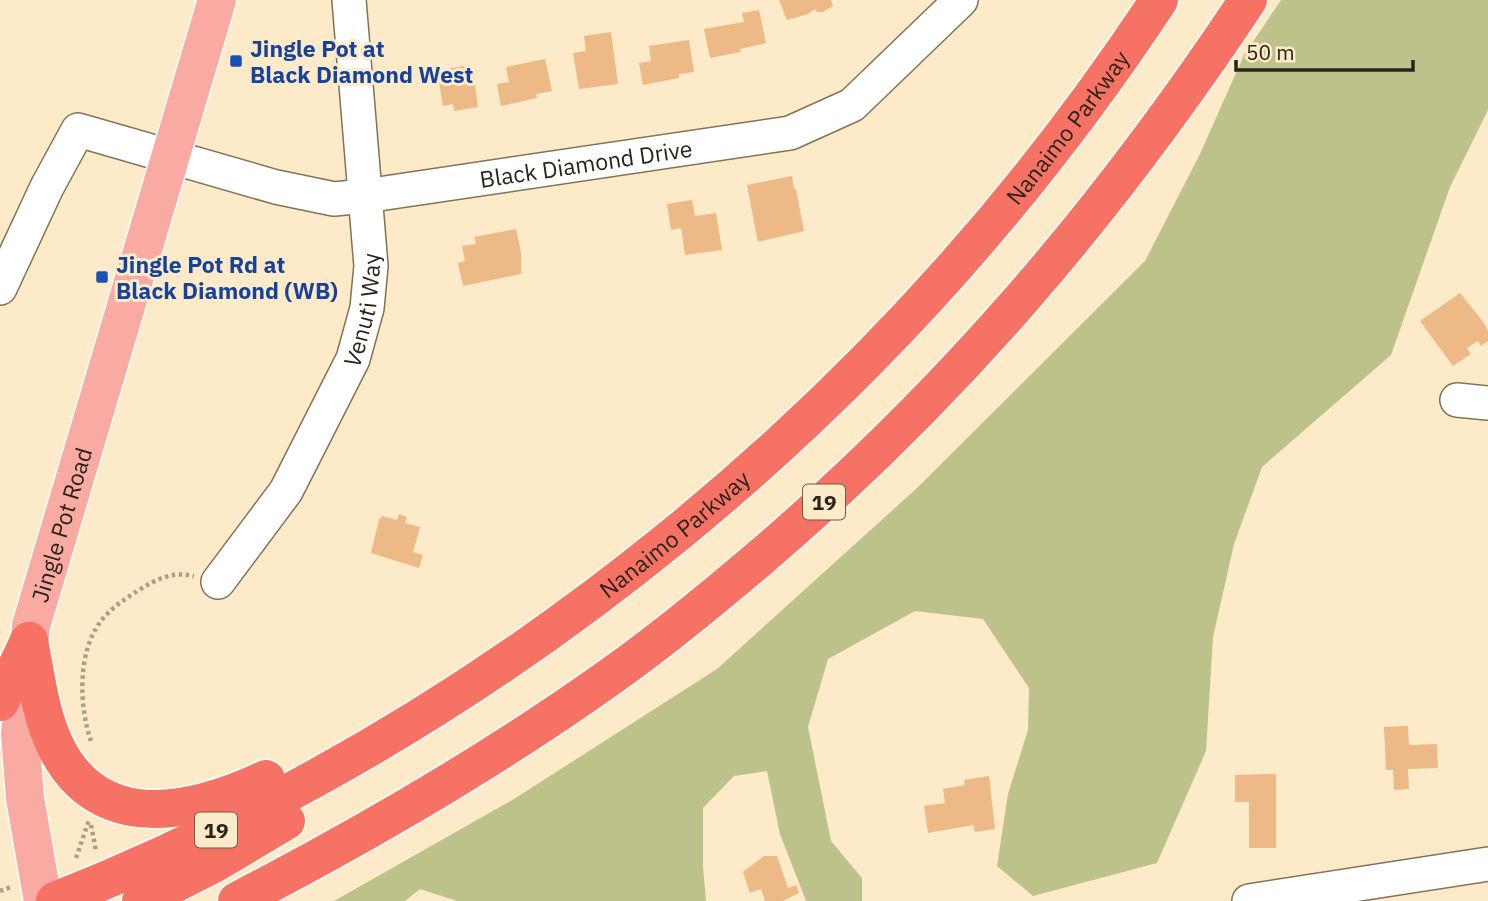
<svg xmlns="http://www.w3.org/2000/svg" width="1488" height="901" viewBox="0 0 1488 901" font-family="'IBM Plex Sans',sans-serif">
<rect width="100%" height="100%" fill="#fceac9"/>
<path fill="#bcc289" d="M1281,0h207v110l-38,77 -59,168 -129,112 -28,77 -21,93 -7,114 -49,112 -124,33 -36,-30 11,-72 20,-64 1,-42 -46,-69 -68,-8 -87,48 -20,68 23,114 31,37v23h-56l-26,-67 -13,-63 -33,5 -31,32v59l3,34h-249l-37,-12 -15,12h-71l180,-102 203,-130 200,-181 228,-227 55,-107 44,-99z"/>
<path fill="#ecb987" d="M779,0h52l2,6 -10,6h-6l-2,-3 -7,5 -21,6z
M759,10l7,33 -26,6 1,3 -31,6 -6,-29 40,-7 -2,-9z
M611,32l7,52 -39,5 -6,-36 13,-2 -2,-15z
M689,40l5,32 -15,2v4l-36,7 -4,-22 12,-2 -2,-15z
M545,59l7,32 -16,3 1,4 -36,8 -4,-22 12,-2 -3,-15z
M472,65l6,42 -24,4 -1,-7 -10,2 -6,-36z
M792,176l2,13h2l8,42 -46,11 -11,-57z
M692,200l3,16 21,-3 6,37 -37,5 -4,-27 -10,2 -4,-26z
M516,229l5,23v22l-58,12 -5,-23 7,-2 -3,-15 14,-2 -2,-7z
M1460,293l24,30 4,8v10l-7,5 -3,-5 -11,7 4,6 -18,12 -33,-45z
M399,514l8,3 -2,6 15,4 -7,25 10,3 -4,13 -48,-15 8,-33 3,-4 15,4z
M1408,726l1,19 28,-1 1,24 -30,1 1,20 -15,1 -1,-20h-7l-2,-43z
M1276,774v74h-27v-46h-14v-27z
M989,776l6,53 -20,3 -2,-7 -45,8 -4,-27 21,-3 -2,-14 22,-4 -1,-5z
M764,856h13l11,32 8,-3 3,8 -16,8h-18l-4,-12 -11,4 -7,-21z"/>
<g fill="none" stroke-linecap="round" stroke-linejoin="round">
<g stroke="#837355" stroke-width="36">
<g id="minor">
<path id="s1" d="M0,288l47,-101 31,-57 198,57 58,12 31,-3 425,-63 62,-28 109,-105"/>
<path d="M1457,400l31,3"/>
<path id="s2" d="M218,582l68,-91 67,-132 14,-51 4,-42 -22,-266"/>
<path d="M1249,901l239,-37"/>
</g>
</g>
<g stroke="#fff" stroke-width="41">
<g id="major">
<path id="s3" d="M43,901l-18,-103 -5,-64 11,-108 186,-626"/>
</g>
</g>
<g stroke="#fff" stroke-width="41">
<g id="highway">
<path d="M29,641c7,34 11,73 26,104 43,91 138,68 211,34"/>
<path d="M0,702l29,-61"/>
<path id="s4" d="M55,901c448,-178 839,-499 1104,-901"/>
<path d="M141,901l76,-39 69,-41"/>
<path d="M237,901c131,-68 257,-141 377,-227 51,-36 99,-76 146,-116 193,-165 348,-347 488,-558"/>
</g>
</g>
<path stroke="#ac9f86" stroke-width="4.5" stroke-dasharray="3.5 3.5" stroke-linecap="butt" d="M91,741c-12,-34 -14,-89 10,-120 10,-13 24,-22 38,-31 18,-11 33,-19 55,-14
M91,825l5,26
M76,858l13,-38
M0,891l11,-4"/>
<use href="#minor" stroke="#fff" stroke-width="33"/>
<use href="#major" stroke="#f9aaa3" stroke-width="38"/>
<use href="#highway" stroke="#f57265" stroke-width="38"/>
</g>
<g fill="#1a4fb4" stroke="#fceac9" stroke-width="2.5">
<rect x="229" y="54" width="14" height="14" rx="3.5"/>
<rect x="95" y="270" width="14" height="14" rx="3.5"/>
</g>
<g text-anchor="middle" dominant-baseline="central" stroke-width="6" stroke-linejoin="round" paint-order="stroke">
<g fill="#fceac9" stroke="#695f4c" stroke-width="2">
<rect x="803" y="484.5" width="42" height="35" rx="5"/>
<rect x="195" y="812.5" width="42" height="35" rx="5"/>
</g>
<g font-size="21" font-weight="bold" fill="#2a2317">
<text x="824" y="502">19</text>
<text x="216" y="830">19</text>
</g>
<g font-size="23" font-weight="bold" fill="#164399" stroke="#fceac9" text-anchor="start">
<text x="250" y="48">Jingle Pot at<tspan x="250" dy="26">Black Diamond West</tspan></text>
<text x="116" y="264">Jingle Pot Rd at<tspan x="116" dy="26">Black Diamond (WB)</tspan></text>
</g>
<g font-size="23" fill="#2a2317" stroke="#fceac9">
<text stroke="none"><textPath href="#s4" startOffset="1290">Nanaimo Parkway</textPath></text>
<text stroke="none"><textPath href="#s1" startOffset="696">Black Diamond Drive</textPath></text>
<text stroke="none"><textPath href="#s2" startOffset="312">Venuti Way</textPath></text>
<text stroke="none"><textPath href="#s3" startOffset="383">Jingle Pot Road</textPath></text>
<text stroke="none"><textPath href="#s4" startOffset="723">Nanaimo Parkway</textPath></text>
</g>
</g>
<path d="M1236 60v10h177v-10" fill="none" stroke="#2a2317" stroke-width="3.5"/>
<text x="1246" y="60" font-size="21" fill="#2a2317" stroke="#fceac9" stroke-width="5" paint-order="stroke">50 m</text>
</svg>
